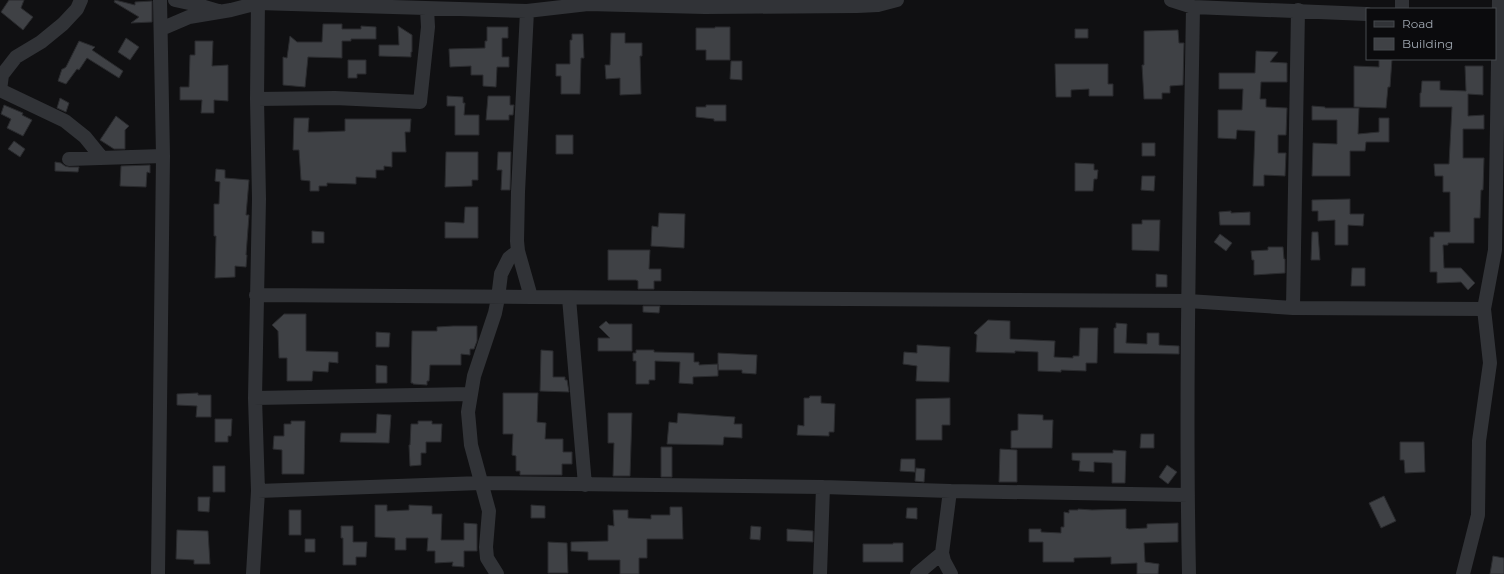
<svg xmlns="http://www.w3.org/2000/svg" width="1504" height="574" viewBox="0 0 1504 574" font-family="Montserrat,sans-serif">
<rect width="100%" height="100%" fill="#101012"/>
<path fill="#3f4145" stroke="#2a2b2e" d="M9,0h15l-3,8 12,9 -10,13 -22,-18z
M115,0l20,5v-3l17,-1v21l-21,1 8,-6 -25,-15z
M323,24h19v5h19v-3l15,1v12h-25v2h-9v17l-34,-1 -3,30 -22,-2v-28l4,1 3,-22 7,6h25z
M398,26l14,9v17h-1v5l-32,-1v-11h20z
M487,27h21v11h-6v19h7v10h-12l-1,20 -13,-1v-11h-12v-9l-21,1 -1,-18 36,-1v-7h2z
M715,27h15v33h-24v-10h-10v-22h19z
M1075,29h13v9h-13z
M1178,30l1,13h5l-1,42 -13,1v7h-8v6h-18l-2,-34h2v-34z
M611,33h14v10h17v13h-2l1,38 -21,1v-17l-14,1 -1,-14h5z
M572,34h11l1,24h-3l-1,36h-19v-18h-5v-12h14v-24h2z
M126,38l13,9 -9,13 -12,-8z
M79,41l16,6 -3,3 31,21 -4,7 -32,-20 -8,12 -2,-1 -11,15 -8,-3 4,-12h1l3,-2z
M195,41h18l-1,25 16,-1v36l-14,-1v13h-13l1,-13h-22v-13h9l1,-32h5z
M1256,51l22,1 -8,10 17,1v19h-26l-1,17h6v8l21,1 -1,27h-8v18h8l-1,23 -21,-1v11h-11l2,-55 -18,-1 -1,9 -18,-1v-28h24l1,-21h-24v-16h36z
M1379,59h13l-2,28h-2l-2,21 -32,-1v-41l25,1z
M348,60h18v14h-9v4h-9z
M731,61h11v19l-12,-1z
M1055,64h53v20h5v12h-24v-7l-18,1v7h-15z
M1465,66h18v29l-15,-1v22l16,-1v14h-21v29h21l-1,32h-2l-1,28h-6v25h-26v2h-5l1,23h17l14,15 -7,7 -7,-8 -24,1v-11h-7v-35h4v-5h16v-40h-7v-16h-8l-1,-12h15l3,-57h-32v-14h1l1,-12h18v9l26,1z
M447,96l16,1v6h2l-1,12h15v20h-24v-29h-8z
M488,96h22v9h4l-1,10h-4v5h-23z
M60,98l9,5 -3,9 -9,-4z
M4,105l19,8 -1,2 10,5 -9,16 -16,-8 4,-9 -10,-5z
M706,105h20v16h-12v-2l-18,-2v-10h10z
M1312,106l13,1v1h34l-1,26 21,-2v-14h10v24h-23l-1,9h-15v25h-38l1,-33 24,1v-24h-25z
M116,116l13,10 -4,4v19h-11l-14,-9z
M294,118h15l-1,14h11l26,-1v-12h66l-1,13h-5l1,20h-14v15l-8,-1v4h-8v8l-20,-1v7l-29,-1v3h-8v5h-9v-10l-9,-1 -2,-30h-6z
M556,135h17v19h-17z
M14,141l11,8 -5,8 -12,-8z
M1142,143h13v13h-13z
M446,152h32v28h-6v6l-27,1z
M498,152h13l-1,38h-9l1,-20h-5z
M55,162l6,1 4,3 4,1h10l-1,5 -23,-1z
M1075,163l19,1v6h4l-1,9h-3l-1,12h-18z
M150,165v8l-3,-1 -1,15 -26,-1 1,-20z
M216,169l9,1v8l24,2 -3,35h3l-3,40h1l-1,12 -11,-1v11l-20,1 1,-42h-2v-32h5l1,-22 -5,-1z
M1142,176h13l-1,15 -13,-1z
M1350,199v15h14l-1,12 -15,-1v20h-13v-25l-17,1v-10h-6v-11z
M465,207h13v31h-33v-16l19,1z
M1231,211v2l19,-1v13h-30l-1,-13z
M659,213l26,1 -1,34 -33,-2 1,-20 6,1z
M1142,220h18l-1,31 -27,-1v-26h10z
M312,231l12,1v11h-12z
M1312,232h6l2,28h-9z
M1220,234l12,9 -6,8 -12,-9z
M1268,247h15l1,12h1v14l-31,2v-15h-2l-1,-9 17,-1z
M608,250h42l-1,19h12v12h-7v8h-16v-8l-2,-1h-28z
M1352,268h13v18h-14z
M1156,274l11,1v12h-11z
M643,306h17l-1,7 -16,-1z
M284,314h22v37l32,1v11l-9,-1 -1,10 -15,-1 -1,10h-25v-23h-8l-1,-27 -6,-6z
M988,320l22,1v18l45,2 -1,16 19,1v-2h6l1,-28h18l-1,35h-11v8l-25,-1v2l-23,-1v-19l-23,-1v2l-39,-1 1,-17 -3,-2z
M606,321l3,3h23v27h-34v-13h12l-11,-11z
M1116,323l11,1 -1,19 21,1v-11h12v12l20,1v8l-65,-1v-25h2z
M453,326h24v15l-3,8h-4v6l-9,-1v11h-31l-1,16h-2v4l-14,-1v-1h-2l1,-52h25v-4z
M376,332l14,1 -1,14h-13z
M917,345l33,2 -1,35 -33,-1 1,-15 -14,-2 1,-12 13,1z
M541,350l12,1v26h12v3h2l2,12 -29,-1z
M636,350h18v2l40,1v9h5v3l19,-1v12l-25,1v7l-14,-1 1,-21 -25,-1v19h-6v4h-13v-23h-3v-8h3z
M718,353l39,2 -1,19 -14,-1v-3h-24z
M376,365l11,1v17h-11z
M198,393v2h13v22h-15l1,-11 -20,-1v-11z
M503,393h35l-1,29 9,1 -1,16h18v13h9v12h-10v11h-42v-4h-4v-15l-4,-1 1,-21h-10z
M810,396h11v7l14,1 -1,28h-5v4l-32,-1 1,-10 6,1v-28h5z
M949,398h1v27h-8v15h-26v-41z
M608,413h24l-2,63h-17l1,-33h-6z
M678,413l57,4 -1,7h8v14l-18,-1 -1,8 -56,-1 2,-22 8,1z
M377,414l14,1 -2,28 -49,-1 1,-9h35z
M1018,414l25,1v5h10l-1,28h-41v-17l7,-1z
M215,419h17l-1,17h-3v6h-13z
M291,421h14l-1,53h-22v-24l-9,-1 1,-13h10v-12h7z
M418,421h14v3h10l-1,18h-15v11h-5v12l-11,1 -1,-21h1l1,-21h7z
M1141,434h13v14h-14z
M1400,442h24l1,30 -20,1 -1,-13h-4z
M661,447h11v30h-11z
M1000,449l17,1v32h-18z
M1113,450l13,1 -1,32h-13v-20l-18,-1v10l-15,-1 1,-10 -8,-1v-7h41z
M901,459h14v13l-15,-1z
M1167,465l10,7 -9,12 -9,-7z
M213,466h12v26h-12z
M916,468l9,1 -1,13 -9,-1z
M1384,496l12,25 -15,7 -12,-25z
M198,497h12l-1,15 -11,-1z
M375,505h12v6l22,-1v-5l23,1v8h10l-1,26h23v-17l13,1v27h-13v16l-12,-1 1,-4 -18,1v-12h-8l1,-13h-22v12h-11v-12l-20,-1z
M531,505l14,1v12h-14z
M670,507h12l1,32h-36v19h-8v16h-19v-14h-32v-8l-17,-1v-9l37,-1v-16l6,1 -1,-16h15v8l23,1v-4h19z
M907,508h10v11l-11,-1z
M1078,509l14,1 34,-1v19l3,1 18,-1v-4l31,-1v19l-34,1 1,19 14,2 -1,10h-21v-11l-26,1v-7l-37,1v4h-31v-20h-14v-13h12v3l20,1v-6h3v-15l5,1v-3h9z
M289,510h12v25h-12z
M341,526h12v16h14l-1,15h-10v8h-13v-27h-2z
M751,526l10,1 -1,13 -10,-1z
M787,529l26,2v11l-26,-1z
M177,530l31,1 2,33h-16v-4l-18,-1z
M305,539h10v13h-10z
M548,542l19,1 1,30h-20z
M893,543h10v19h-40v-18h30z
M1493,556l11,2v16h-14z"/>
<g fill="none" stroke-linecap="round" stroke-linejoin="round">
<path stroke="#313337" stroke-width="14" d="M175,0l23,5 20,6
M1171,0l22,7 174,7
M1402,9v-9
M527,11l-9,181 -1,49 1,10 13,46 657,4 105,7 191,1
M161,29l28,-12 42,-7 27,-7 269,8 61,-7 117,3 152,-1 21,-1 19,-5
M0,74l2,1 -2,15 65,31 20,16 17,21
M2,75l14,-18 25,-15 22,-18 14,-15 4,-9
M257,99l78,-1 85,4 8,-75 -1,-18
M69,159l94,-3
M256,295l275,2
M569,298l16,187
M1293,308l5,-298
M255,398l215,-4
M258,491l223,-8 342,4 127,4 238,4
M950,491l-8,62 2,8 7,13
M158,574l5,-418 -3,-156
M253,574l5,-83 -3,-93 4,-199 -2,-100 1,-99
M497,574l-10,-16 -1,-11 3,-36 -18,-66 -3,-33 6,-36 21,-63 3,-15 3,-24 8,-16 9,-7
M820,574l3,-87
M917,574l25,-21
M1189,574c-4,-189 1,-378 4,-567
M1463,574l15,-59 1,-74 11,-78 -6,-54 11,-59 4,-250"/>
</g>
<rect x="1366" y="8" width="130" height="52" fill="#0b0b0d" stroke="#474a4f"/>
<rect x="1374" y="21" width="20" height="6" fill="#313337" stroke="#474a4f"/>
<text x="1402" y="28" font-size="12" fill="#a1a9b2">Road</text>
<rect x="1374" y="38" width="20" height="12" fill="#3f4145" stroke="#474a4f"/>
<text x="1402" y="48" font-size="12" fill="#a1a9b2">Building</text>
</svg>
